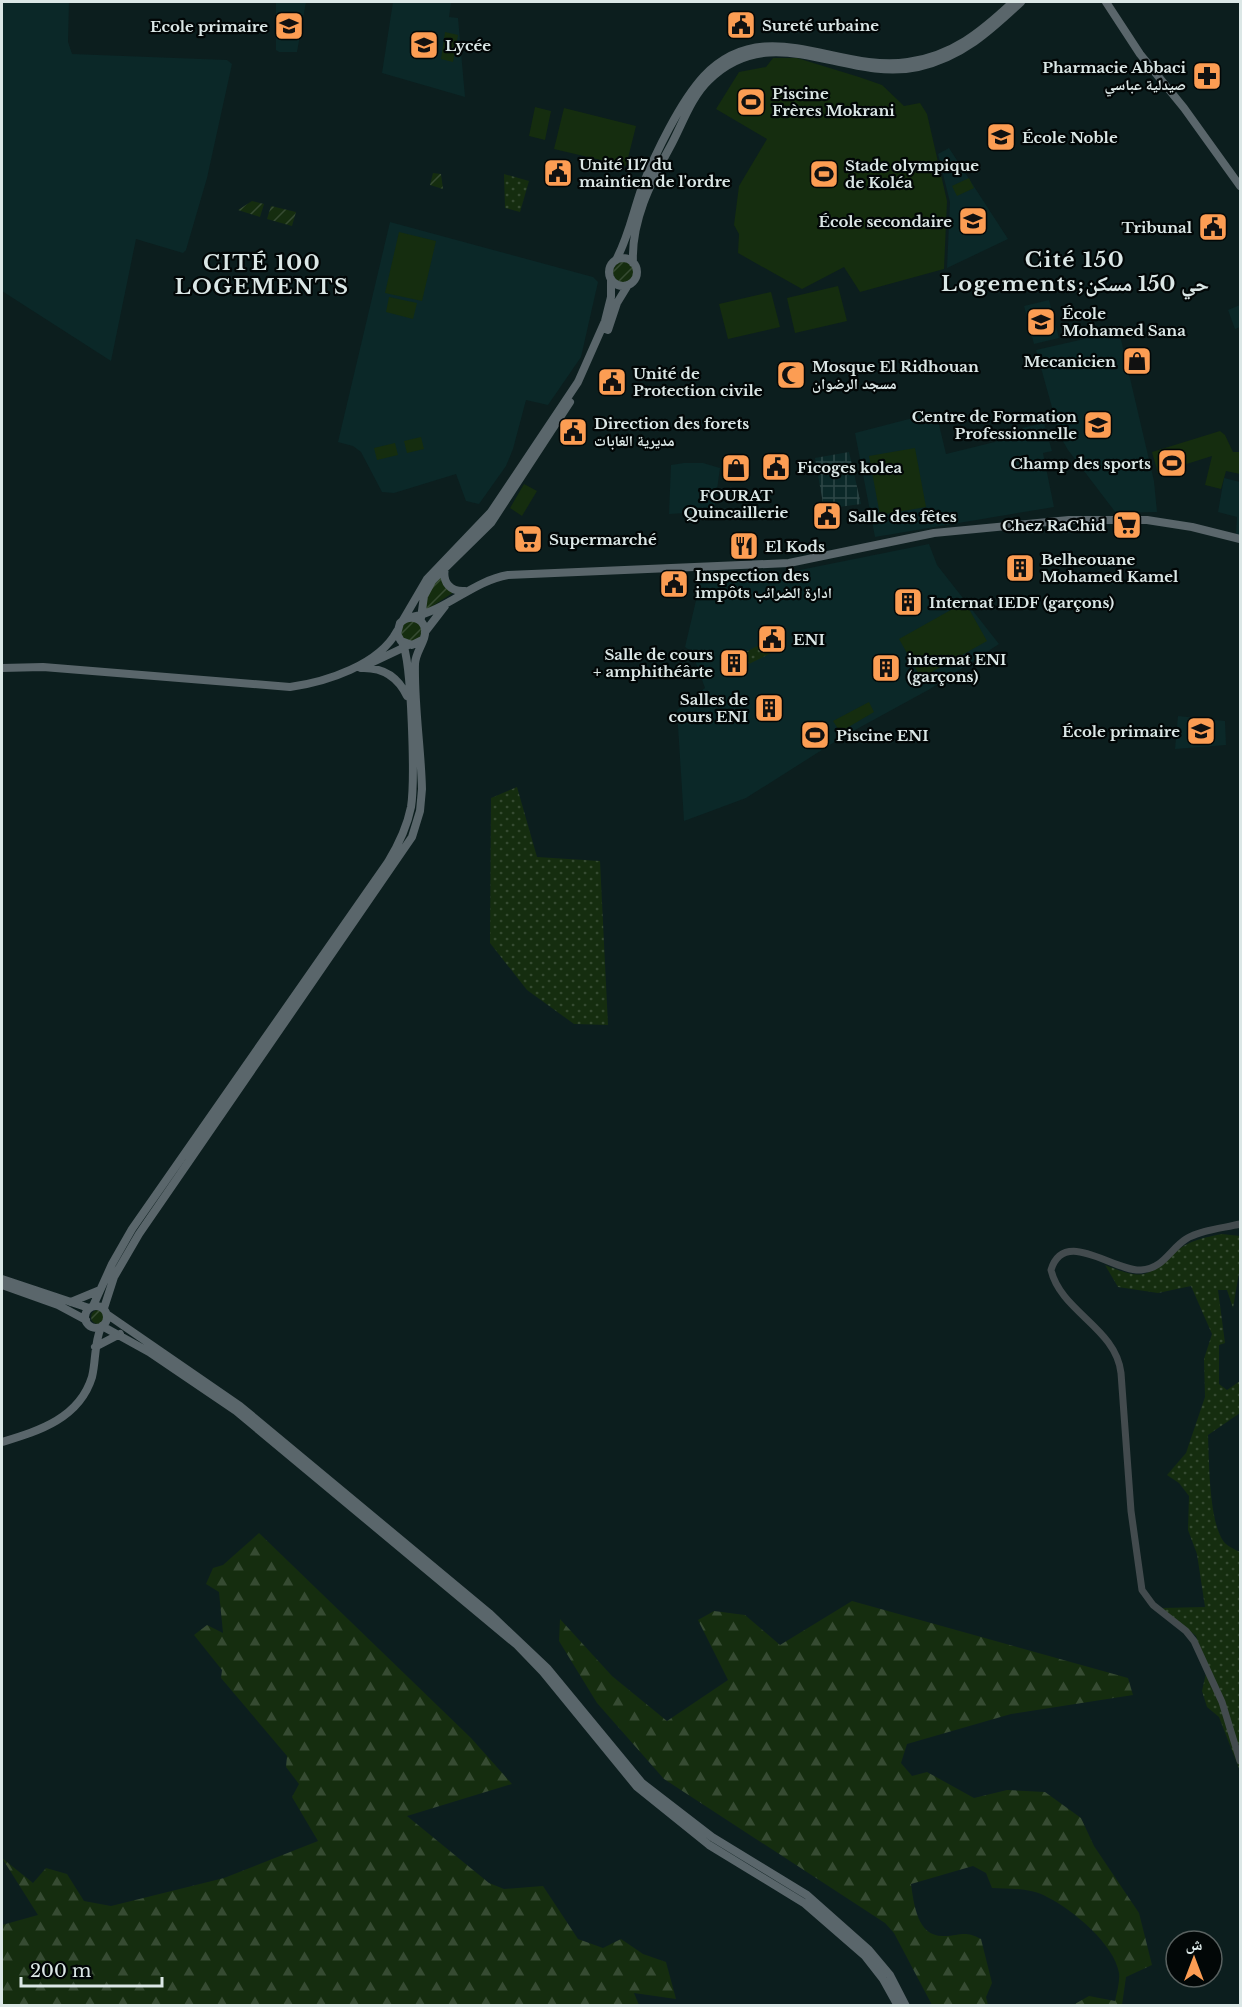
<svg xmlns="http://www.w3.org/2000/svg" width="1242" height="2007" viewBox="0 0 1242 2007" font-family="'Libre Baskerville','Noto Naskh Arabic',serif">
<defs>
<pattern id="industrial-grid" width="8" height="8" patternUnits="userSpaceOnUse" patternTransform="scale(1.5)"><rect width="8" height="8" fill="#0b2828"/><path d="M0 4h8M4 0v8" fill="none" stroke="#2e4747"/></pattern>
<pattern id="grass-dots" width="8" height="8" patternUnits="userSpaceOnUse" patternTransform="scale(1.5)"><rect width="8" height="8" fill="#152d0f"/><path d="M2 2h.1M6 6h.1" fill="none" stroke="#364b32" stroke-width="1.8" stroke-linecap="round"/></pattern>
<pattern id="forest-firs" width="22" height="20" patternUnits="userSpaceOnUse" patternTransform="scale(1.5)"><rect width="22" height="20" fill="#152d0f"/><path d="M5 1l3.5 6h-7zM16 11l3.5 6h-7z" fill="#364b32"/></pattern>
<pattern id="garden-furrows" width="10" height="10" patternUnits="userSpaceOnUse" patternTransform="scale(1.5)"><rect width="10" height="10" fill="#152d0f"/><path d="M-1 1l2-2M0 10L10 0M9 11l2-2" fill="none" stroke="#364b32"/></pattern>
</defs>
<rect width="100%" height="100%" fill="#0c1e1e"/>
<path fill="#0b2828" d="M2,2h67l-1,40 4,12 155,6 5,4 -25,114 -21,72 -3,3 -47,-14 -25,122 -109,-70z
M276,2h30l-9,50h-18l-3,-2z
M393,2h58l-2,15 9,1 7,79 -83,-24z
M949,148l59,91 -61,29 3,-66 -12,-48z
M390,222l203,55 5,5 -17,75 -33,48 -22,-5 -13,49 -7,17 -27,38 -13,-3 -10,-27 -62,19 -12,-1 -21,-40 -8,-6 -15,-4z
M1049,300l10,38 -25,6 -10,-38z
M1240,305v22l-5,2 -7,-19z
M1119,331l35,150 3,31 -41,1 -48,-63 -8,-14 -24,-86z
M936,412l10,42 77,-19 -1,-7 22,-5 8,28 -9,2 11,54 -179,30 -20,-104z
M684,463h19l17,5 -6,43 -45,3 2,-49z
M1224,478l16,4v53l-4,-1 1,-17 -19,-5z
M929,544l8,21 62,79 -69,45 -86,47 -98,62 -62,23 -7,-111 28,-22 -13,-36 -7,-5 17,-72h37l4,7 23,-12 4,6z
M1178,716l47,5 1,24 -51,4z"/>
<path fill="url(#industrial-grid)" d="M849,452l12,52 -37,5 -9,-51z"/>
<path fill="url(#grass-dots)" d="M504,174l25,7 -9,31 -15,-4z
M765,642l6,11 -22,11 -5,-11z
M517,787l20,70 63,4 8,164 -34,-1 -47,-34 -37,-47 1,-145z
M1222,1234l18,2v31l-7,41 -6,-18h-9l7,53 -6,2v39l8,6 13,-9v32l-32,22c1,25 1,88 16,107 3,4 12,8 16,10v219l-21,-54 -12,-10 -5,-16 4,-18 -10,-37 -34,-28 43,-1 -8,-53 -9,-24 1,-34 -10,-13 -12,-8 19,-22 19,-56 -1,-38 8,-25 -21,-48 -33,7 -40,-6 -13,-22c49,20 41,6 77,-18 13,-8 25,-10 40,-13z"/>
<path fill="url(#forest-firs)" d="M259,1533l212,205 41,46 -105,32 82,67 15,6 39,-3 35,53 25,9 18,-9 22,15 23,8 10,37 -42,-6 5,12h-637v-80l36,-10 -36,-57 31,25 13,-15 21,6 17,27 27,5 113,-28 94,-37 -26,-44 7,-13 -13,-17 1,-11 -66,-78 1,-8 -28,-35 13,-10 16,8 -4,-41 -13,-8 7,-16 10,-3z
M852,1601l276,77 5,17 -122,19 -104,30 -6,19 11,13 15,-4 47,26 33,-8 38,2 36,26 13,28 45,67 13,52 -26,12 -4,28h-49l16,-9 26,5c2,-9 5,-20 4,-28 -4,-28 -47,-64 -72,-76 -16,-9 -36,-8 -55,-9l-6,-15 -13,-7 -62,18c3,20 6,53 33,52 17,0 20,-6 37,3l11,44 -6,14 2,8h-56l-38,-72 -9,-10 -221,-144 -67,-76 -38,-62 1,-22 52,57 55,45 61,-41 -30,-60 16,-9 31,4 35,30z"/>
<path fill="#152d0f" d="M445,32l13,3 -5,27 -12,-3z
M773,58h24l62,19 23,8 22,21 16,-3 7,11 20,87 -3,68 -84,23 -16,-25 -42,22 -64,-36 1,-19 -5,-9 5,-39 28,-47 -51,-30 23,-37 27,-5z
M535,107l16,4 -6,29 -16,-4z
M564,108l72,18 -10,40 -72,-17z
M969,178l5,10 -17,8 -5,-10z
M399,232l37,9 -14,60 -37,-8z
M838,286l9,35 -52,12 -8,-35z
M771,292l9,35 -52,12 -9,-35z
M389,297l28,6 -4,16 -27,-7z
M1220,431l5,4 8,17h6l1,22 -14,-3 -5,18 -16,-4 7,-29 -54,17 -6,-21z
M421,437l3,12 -17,4 -3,-12z
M395,443l3,12 -21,5 -3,-12z
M915,448l11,59 -46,8 -11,-59z
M524,484l13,7 -15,25 -12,-8z
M965,602l22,39 -66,37 -22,-39z
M869,702l5,10 -34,20 -7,-11z"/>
<path fill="url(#garden-furrows)" d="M433,173l8,1 2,15 -13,-4z
M252,201l12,3 -4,13 -22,-7z
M271,206l25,6 -4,14 -25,-7z
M613 272a11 11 0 1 1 22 0a11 11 0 1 1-22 0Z
M442,573l12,19 -29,19 3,-18z
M400 631a11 11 0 1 1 22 0a11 11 0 1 1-22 0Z
M91 1317a7 7 0 1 1 14 0a7 7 0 1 1-14 0Z"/>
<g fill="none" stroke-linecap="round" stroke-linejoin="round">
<path stroke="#434b4e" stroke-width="7" d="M1240,1224c-16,4 -40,6 -54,15 -16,10 -23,30 -45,31 -27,2 -77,-43 -90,0 10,42 65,58 70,103l10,138 11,79 11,15 33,26 8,10 28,61 18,59"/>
<path stroke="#5a666b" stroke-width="8" d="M1106,2l34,52 44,54 56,78
M609 272a14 14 0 1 1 28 0a14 14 0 1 1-28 0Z
M616,260c13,-24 17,-48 26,-73 13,-33 38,-85 62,-111 61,-64 133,-3 204,-14 44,-6 73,-30 104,-59
M633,263c-2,-42 18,-81 37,-116 12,-22 21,-50 39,-67 64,-63 136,3 209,-13 44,-10 72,-36 103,-65
M608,330l9,-27 11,-18
M445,568c-3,14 5,24 20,23
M412,617c35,-7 61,-36 96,-42l281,-12 145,-30 135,-13h78l45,7 48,12
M421,618l3,-22 8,-15 59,-58 79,-121
M403,620l24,-41 64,-67 87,-130 27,-61 6,-24v-18
M425,632l20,-26
M371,663l36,-17
M2,668l41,-1 247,20c36,-5 89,-22 107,-56
M361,668c22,-1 37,9 46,28
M2,1279l87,29
M2,1285l56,20 28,15
M71,1302l29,-12
M85 1317a11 11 0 1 1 22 0a11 11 0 1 1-22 0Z
M93,1306l19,-42 20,-35 256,-367c11,-18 19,-35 23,-55 4,-25 1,-146 -9,-165
M104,1308l10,-31 25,-43 273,-397 8,-26 2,-22c-1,-41 -8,-83 -7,-125 0,-12 12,-24 10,-35 -3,-13 -17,-14 -25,-6l-3,11 4,7 11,4 10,-5
M108,1315l132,91 249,207 59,56 94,114 70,54 95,58 62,55 21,25 16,31
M102,1326l47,26 87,59 281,234 26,27 94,115 72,58 95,58 61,53 18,23 15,27
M95,1347l25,-13
M2,1442c36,-11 77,-23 90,-65 4,-16 2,-33 9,-50"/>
</g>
<defs>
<g id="civic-square" transform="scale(1.5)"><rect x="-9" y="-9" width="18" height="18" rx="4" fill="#fc9d53" stroke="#020707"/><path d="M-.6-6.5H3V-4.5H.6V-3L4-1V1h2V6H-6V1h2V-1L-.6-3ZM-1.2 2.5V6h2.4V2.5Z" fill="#111"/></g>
<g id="school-square" transform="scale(1.5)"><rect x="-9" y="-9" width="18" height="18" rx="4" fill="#fc9d53" stroke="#020707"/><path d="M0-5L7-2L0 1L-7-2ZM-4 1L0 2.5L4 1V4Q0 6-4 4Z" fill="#111"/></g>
<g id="pharmacy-square" transform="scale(1.5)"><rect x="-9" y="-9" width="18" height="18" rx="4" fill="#fc9d53" stroke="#020707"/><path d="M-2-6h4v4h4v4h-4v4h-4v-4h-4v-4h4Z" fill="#111"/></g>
<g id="stadium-square" transform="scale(1.5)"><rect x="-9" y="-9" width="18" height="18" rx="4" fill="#fc9d53" stroke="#020707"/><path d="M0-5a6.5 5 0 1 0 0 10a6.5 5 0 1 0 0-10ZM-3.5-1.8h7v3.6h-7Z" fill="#111"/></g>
<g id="shop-square" transform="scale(1.5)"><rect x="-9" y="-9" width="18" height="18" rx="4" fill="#fc9d53" stroke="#020707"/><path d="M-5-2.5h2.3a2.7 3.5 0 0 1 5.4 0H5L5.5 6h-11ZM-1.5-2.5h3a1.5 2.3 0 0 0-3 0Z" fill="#111"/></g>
<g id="mosque-square" transform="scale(1.5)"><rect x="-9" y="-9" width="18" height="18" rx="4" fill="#fc9d53" stroke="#020707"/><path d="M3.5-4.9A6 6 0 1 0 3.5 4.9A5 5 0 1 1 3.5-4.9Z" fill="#111"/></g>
<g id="university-square" transform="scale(1.5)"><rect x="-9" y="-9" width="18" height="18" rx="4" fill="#fc9d53" stroke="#020707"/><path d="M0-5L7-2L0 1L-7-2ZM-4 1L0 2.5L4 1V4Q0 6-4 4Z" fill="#111"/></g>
<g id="supermarket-square" transform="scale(1.5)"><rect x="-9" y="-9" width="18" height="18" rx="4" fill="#fc9d53" stroke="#020707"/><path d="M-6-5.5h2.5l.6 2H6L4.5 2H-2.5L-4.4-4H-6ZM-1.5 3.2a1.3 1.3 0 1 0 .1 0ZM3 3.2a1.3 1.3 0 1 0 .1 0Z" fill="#111"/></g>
<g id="restaurant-square" transform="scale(1.5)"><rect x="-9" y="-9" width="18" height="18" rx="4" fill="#fc9d53" stroke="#020707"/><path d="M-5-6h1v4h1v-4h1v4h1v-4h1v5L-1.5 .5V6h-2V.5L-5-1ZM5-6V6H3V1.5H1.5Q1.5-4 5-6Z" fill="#111"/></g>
<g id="building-square" transform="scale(1.5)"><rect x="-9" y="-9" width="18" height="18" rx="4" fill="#fc9d53" stroke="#020707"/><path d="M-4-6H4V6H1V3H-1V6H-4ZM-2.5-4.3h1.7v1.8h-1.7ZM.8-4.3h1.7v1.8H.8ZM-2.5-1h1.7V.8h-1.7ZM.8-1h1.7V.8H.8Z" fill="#111"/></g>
</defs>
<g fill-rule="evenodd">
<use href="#civic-square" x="741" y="25"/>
<use href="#school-square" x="289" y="26"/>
<use href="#school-square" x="424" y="45"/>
<use href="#pharmacy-square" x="1207" y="76"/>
<use href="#stadium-square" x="751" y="102"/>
<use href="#school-square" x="1001" y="137"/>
<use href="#civic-square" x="558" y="173"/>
<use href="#stadium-square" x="824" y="174"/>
<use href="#school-square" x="973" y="221"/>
<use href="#civic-square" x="1213" y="227"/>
<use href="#school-square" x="1041" y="322"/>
<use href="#shop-square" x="1137" y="361"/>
<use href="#mosque-square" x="791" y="375"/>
<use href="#civic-square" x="612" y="382"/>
<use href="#university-square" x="1098" y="425"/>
<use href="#civic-square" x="573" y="432"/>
<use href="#stadium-square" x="1172" y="463"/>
<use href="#civic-square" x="776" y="467"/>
<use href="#shop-square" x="736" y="468"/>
<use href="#civic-square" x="827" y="516"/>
<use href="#supermarket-square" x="1127" y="525"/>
<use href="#supermarket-square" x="528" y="539"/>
<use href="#restaurant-square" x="744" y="546"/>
<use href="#building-square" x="1020" y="568"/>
<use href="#civic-square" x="674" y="584"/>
<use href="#building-square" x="908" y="602"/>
<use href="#civic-square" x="772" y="639"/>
<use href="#building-square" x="734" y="663"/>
<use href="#building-square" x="886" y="668"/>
<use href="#building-square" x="769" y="708"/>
<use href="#school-square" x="1201" y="731"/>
<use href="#stadium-square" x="815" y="735"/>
</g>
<g text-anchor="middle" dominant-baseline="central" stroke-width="4.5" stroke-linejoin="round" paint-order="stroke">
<g font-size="15" font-weight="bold" fill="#dbe7e6" stroke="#020707" text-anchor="start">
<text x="762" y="25">Sureté urbaine</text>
<text x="268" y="26" text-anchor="end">Ecole primaire</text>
<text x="445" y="45">Lycée</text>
<text x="1186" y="67" text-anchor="end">Pharmacie Abbaci<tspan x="1186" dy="17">صيدلية عباسي</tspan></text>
<text x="772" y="93">Piscine<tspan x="772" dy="17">Frères Mokrani</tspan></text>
<text x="1022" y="137">École Noble</text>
<text x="579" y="164">Unité 117 du<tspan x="579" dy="17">maintien de l'ordre</tspan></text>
<text x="845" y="165">Stade olympique<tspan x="845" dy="17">de Koléa</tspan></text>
<text x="952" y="221" text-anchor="end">École secondaire</text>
<text x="1192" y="227" text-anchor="end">Tribunal</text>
<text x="1062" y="313">École<tspan x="1062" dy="17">Mohamed Sana</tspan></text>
<text x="1116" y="361" text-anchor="end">Mecanicien</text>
<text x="812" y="366">Mosque El Ridhouan<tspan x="812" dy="17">مسجد الرضوان</tspan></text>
<text x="633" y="373">Unité de<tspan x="633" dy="17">Protection civile</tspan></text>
<text x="1077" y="416" text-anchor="end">Centre de Formation<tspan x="1077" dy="17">Professionnelle</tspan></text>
<text x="594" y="423">Direction des forets<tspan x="594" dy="17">مديرية الغابات</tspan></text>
<text x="1151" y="463" text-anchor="end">Champ des sports</text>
<text x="797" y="467">Ficoges kolea</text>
<text x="736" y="495" text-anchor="middle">FOURAT<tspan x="736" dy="17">Quincaillerie</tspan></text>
<text x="848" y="516">Salle des fêtes</text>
<text x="1106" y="525" text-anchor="end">Chez RaChid</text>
<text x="549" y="539">Supermarché</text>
<text x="765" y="546">El Kods</text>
<text x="1041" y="559">Belheouane<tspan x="1041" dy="17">Mohamed Kamel</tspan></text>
<text x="695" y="575">Inspection des<tspan x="695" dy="17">impôts ادارة الضرائب</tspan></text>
<text x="929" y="602">Internat IEDF (garçons)</text>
<text x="793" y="639">ENI</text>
<text x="713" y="654" text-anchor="end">Salle de cours<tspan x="713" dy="17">+ amphithéârte</tspan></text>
<text x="907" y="659">internat ENI<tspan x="907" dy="17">(garçons)</tspan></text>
<text x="748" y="699" text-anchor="end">Salles de<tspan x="748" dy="17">cours ENI</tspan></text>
<text x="1180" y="731" text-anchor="end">École primaire</text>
<text x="836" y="735">Piscine ENI</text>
</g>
<g font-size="21" font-weight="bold" letter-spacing="1.5" fill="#dbe7e6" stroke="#020707">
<text x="1075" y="260">Cité 150<tspan x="1075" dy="24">Logements;حي 150 مسكن</tspan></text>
<text x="262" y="263">CITÉ 100<tspan x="262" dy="24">LOGEMENTS</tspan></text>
</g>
</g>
<rect width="1242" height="2007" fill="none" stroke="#dbe7e6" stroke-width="6"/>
<g transform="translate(1194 1959)"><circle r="28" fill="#020707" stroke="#596160" stroke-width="1.5"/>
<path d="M0-4.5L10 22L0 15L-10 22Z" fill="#fc9d53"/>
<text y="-9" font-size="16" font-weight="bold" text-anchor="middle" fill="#dbe7e6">ش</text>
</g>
<path d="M21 1977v9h141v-9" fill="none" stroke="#dbe7e6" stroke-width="3"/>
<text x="30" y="1977" font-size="18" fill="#dbe7e6" stroke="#020707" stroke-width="4.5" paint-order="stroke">200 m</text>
</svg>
